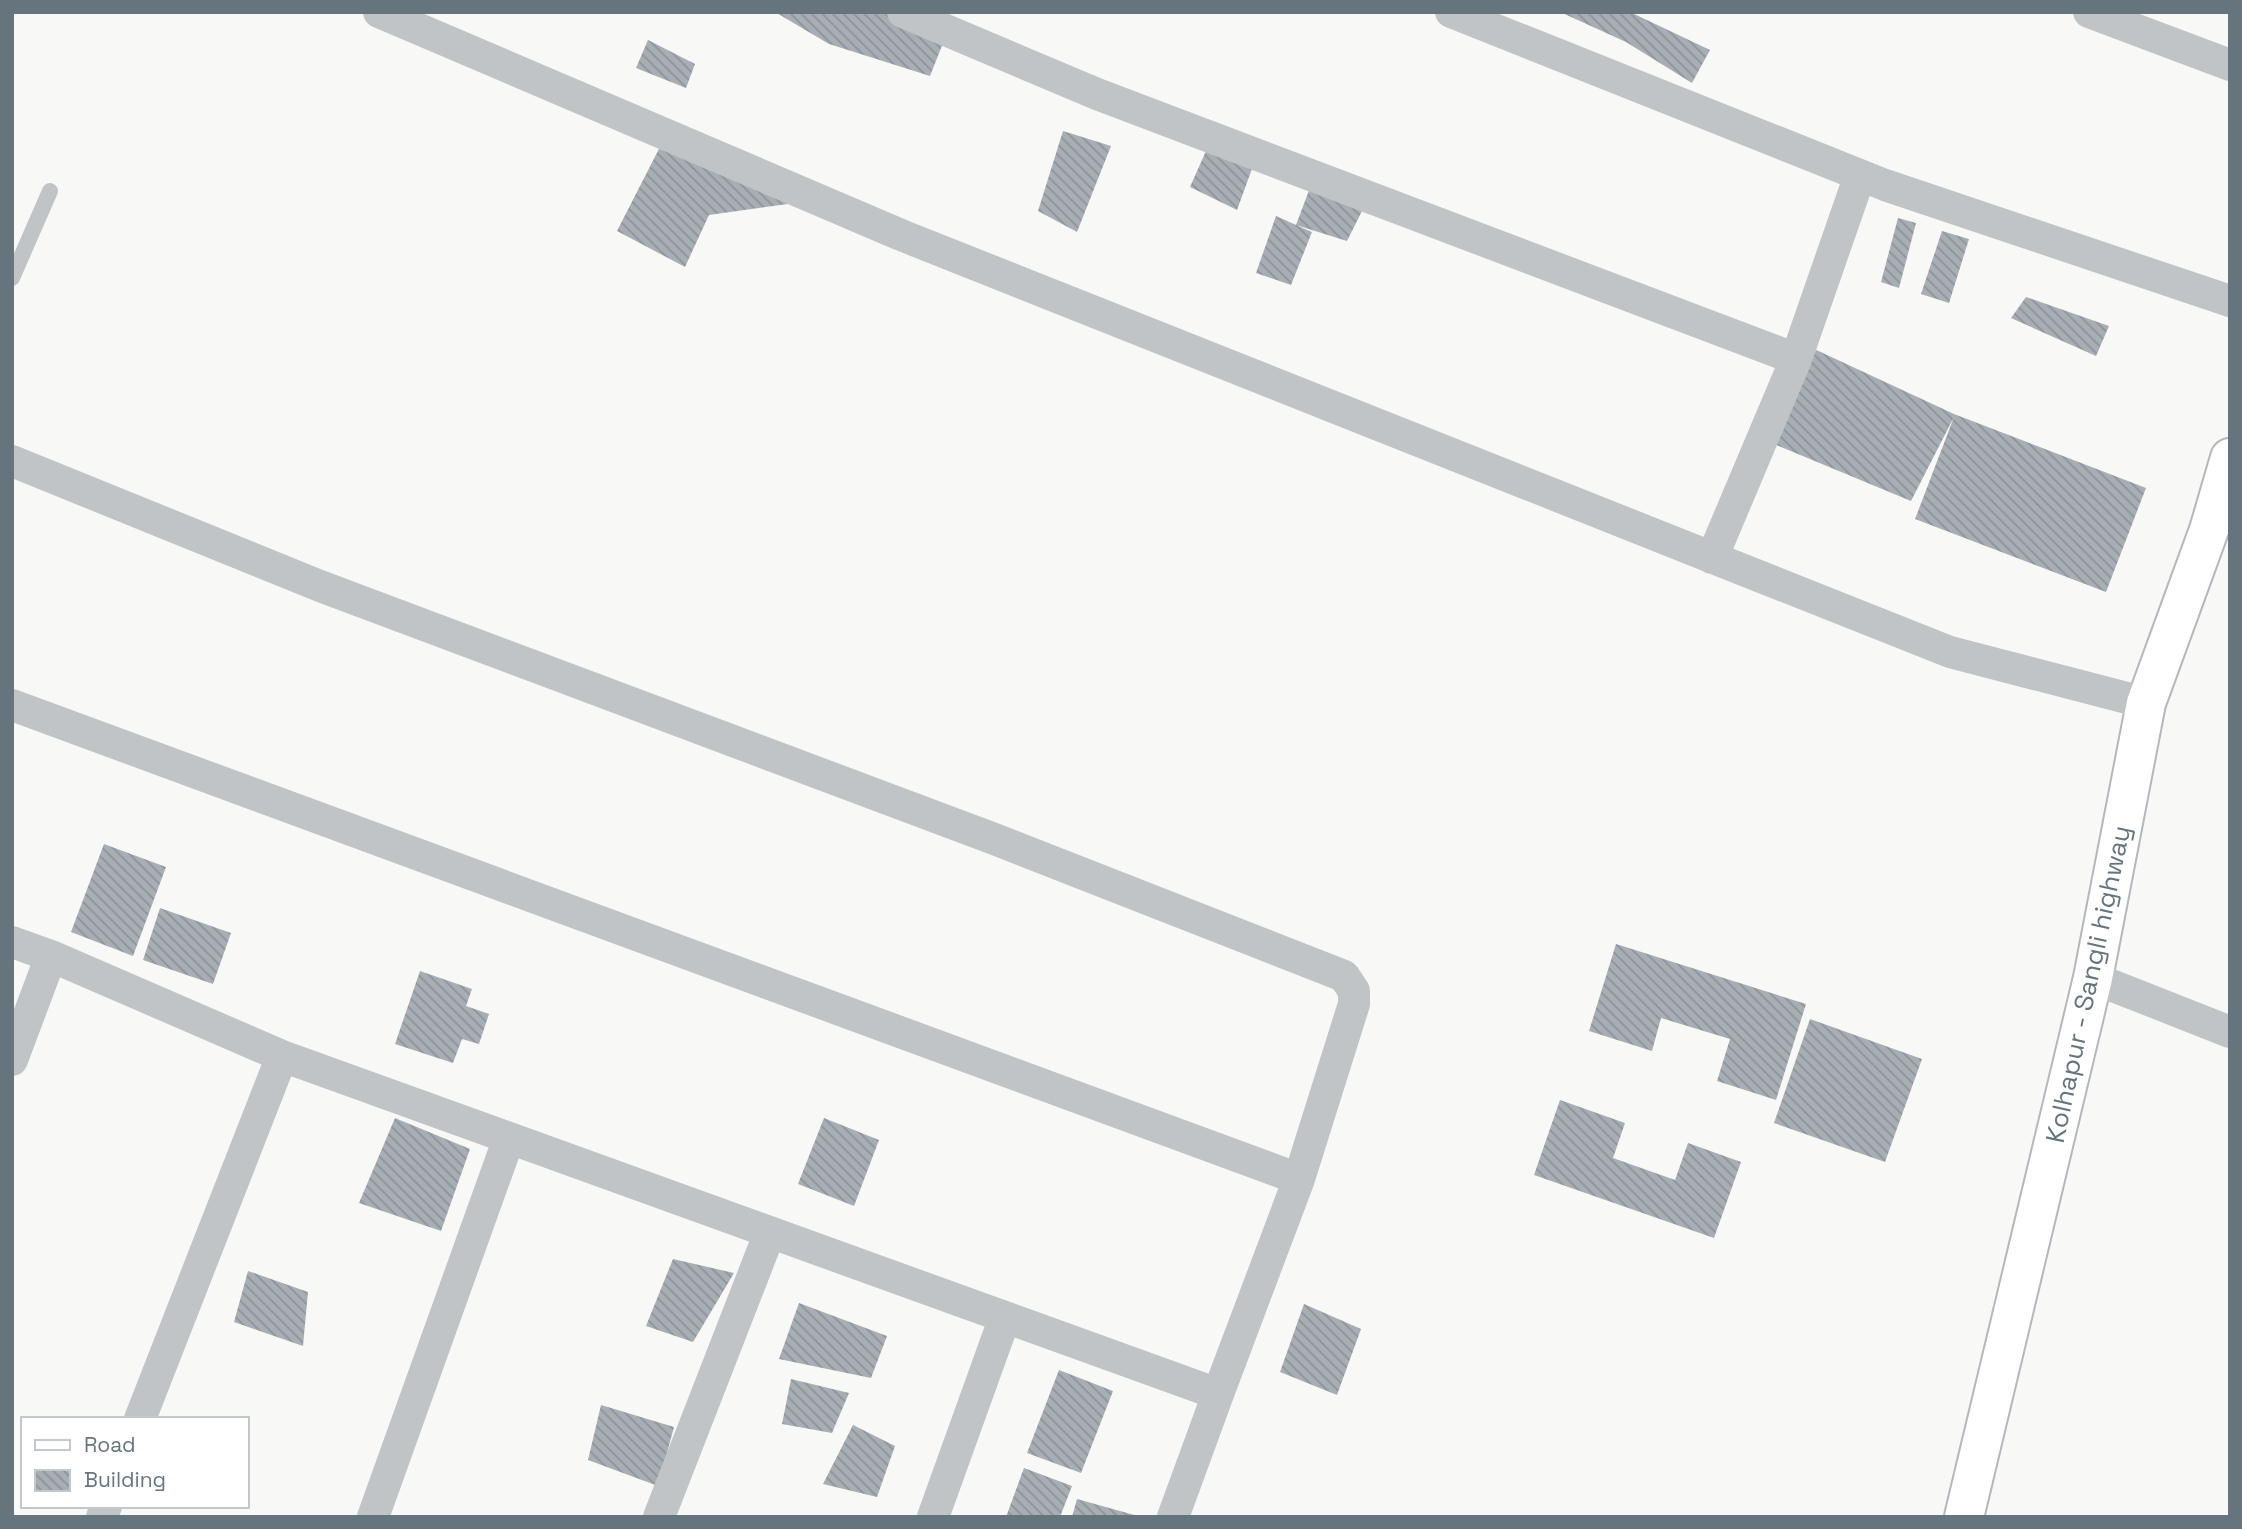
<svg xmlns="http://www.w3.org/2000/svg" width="2242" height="1529" viewBox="0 0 2242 1529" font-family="'Space Grotesk',sans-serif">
<defs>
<pattern id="building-back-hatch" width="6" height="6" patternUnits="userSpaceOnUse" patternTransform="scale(1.75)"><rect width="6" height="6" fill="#a8afb4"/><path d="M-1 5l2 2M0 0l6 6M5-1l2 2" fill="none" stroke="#8d9398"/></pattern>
</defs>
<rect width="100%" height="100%" fill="#f8f8f6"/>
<path fill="url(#building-back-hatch)" d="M775,12h115l55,26 -15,38 -101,-32z
M1560,12h70l80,38 -18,33 -66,-41z
M648,40l47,24 -9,24 -50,-20z
M1063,131l48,15 -34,86 -39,-21z
M664,139l131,64 -86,12 -24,52 -68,-36z
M1206,151l51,4 -20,55 -47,-23z
M1314,177l55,20 -22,44 -51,-16 16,7 -21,53 -35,-12 20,-57 20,9z
M1898,218l18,5 -17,65 -18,-6z
M1942,231l27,8 -20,64 -28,-9z
M2026,297l83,29 -13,30 -85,-38z
M1812,348l142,66 192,74 -40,104 -191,-73 39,-102 -43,84 -149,-62z
M104,844l62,23 -33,89 -62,-24z
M160,908l71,25 -18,51 -70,-24z
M1616,944l190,60 -30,96 -59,-19 13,-42 -69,-21 -9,33 -63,-20z
M420,971l52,18 -6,17 23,8 -10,30 -17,-5 -9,24 -58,-19z
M1810,1019l112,40 -37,103 -111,-39z
M1560,1100l65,23 -12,35 62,22 13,-37 53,19 -27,76 -180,-63z
M395,1118l75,31 -29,82 -82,-28z
M824,1118l55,22 -25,66 -56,-22z
M673,1259l61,14 -41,69 -47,-16z
M248,1271l60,21 -5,54 -69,-24z
M799,1303l88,33 -16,42 -92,-19z
M1304,1304l57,25 -24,66 -57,-23z
M1059,1370l54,21 -32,82 -54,-20z
M791,1379l58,14 -17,40 -50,-9z
M601,1405l73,22 -16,59 -70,-26z
M853,1425l42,21 -18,51 -54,-13z
M1024,1468l48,18 -12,31h-54z
M1077,1499l61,17v1h-66z"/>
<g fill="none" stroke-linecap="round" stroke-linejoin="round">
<g stroke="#b4b8bb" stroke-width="42">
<path id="primary" d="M1964,1517l129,-539 53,-275 63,-173 21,-72"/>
</g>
<path stroke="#c0c4c7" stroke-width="16" d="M12,278l38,-87"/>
<path stroke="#c0c4c7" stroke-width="32" d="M379,12l522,223 1049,417 196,51
M903,12l194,82 699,265
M1451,12l434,173 345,116
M2089,12l141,53
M12,461l308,125 677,254 347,136 10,15v13l-55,175
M1712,558l84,-199 64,-184
M12,705l1287,474 -81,215
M12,942l39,14 231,100 936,338 -45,123
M2093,978l137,54
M12,1060l39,-104
M140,1419l142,-363
M102,1517l4,-11
M373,1517l136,-379
M659,1517l111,-285
M933,1517l72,-200"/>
<use href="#primary" stroke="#fff" stroke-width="38"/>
</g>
<g text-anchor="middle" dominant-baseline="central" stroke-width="7" stroke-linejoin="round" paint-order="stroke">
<g font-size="26" fill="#66757d" stroke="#fff">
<text transform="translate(2088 984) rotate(-78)">Kolhapur - Sangli highway</text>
</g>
</g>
<rect width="2242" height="1529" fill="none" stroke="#66757d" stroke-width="28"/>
<rect x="21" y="1417" width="228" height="91" fill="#ffffff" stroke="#c2c8cb" stroke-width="2"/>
<rect x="35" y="1440" width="35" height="10" fill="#ffffff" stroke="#c2c8cb" stroke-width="2"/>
<text x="84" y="1452" font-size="21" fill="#66757d">Road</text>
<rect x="35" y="1470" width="35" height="21" fill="url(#building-back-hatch)" stroke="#c2c8cb" stroke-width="2"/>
<text x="84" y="1487" font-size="21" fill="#66757d">Building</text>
</svg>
